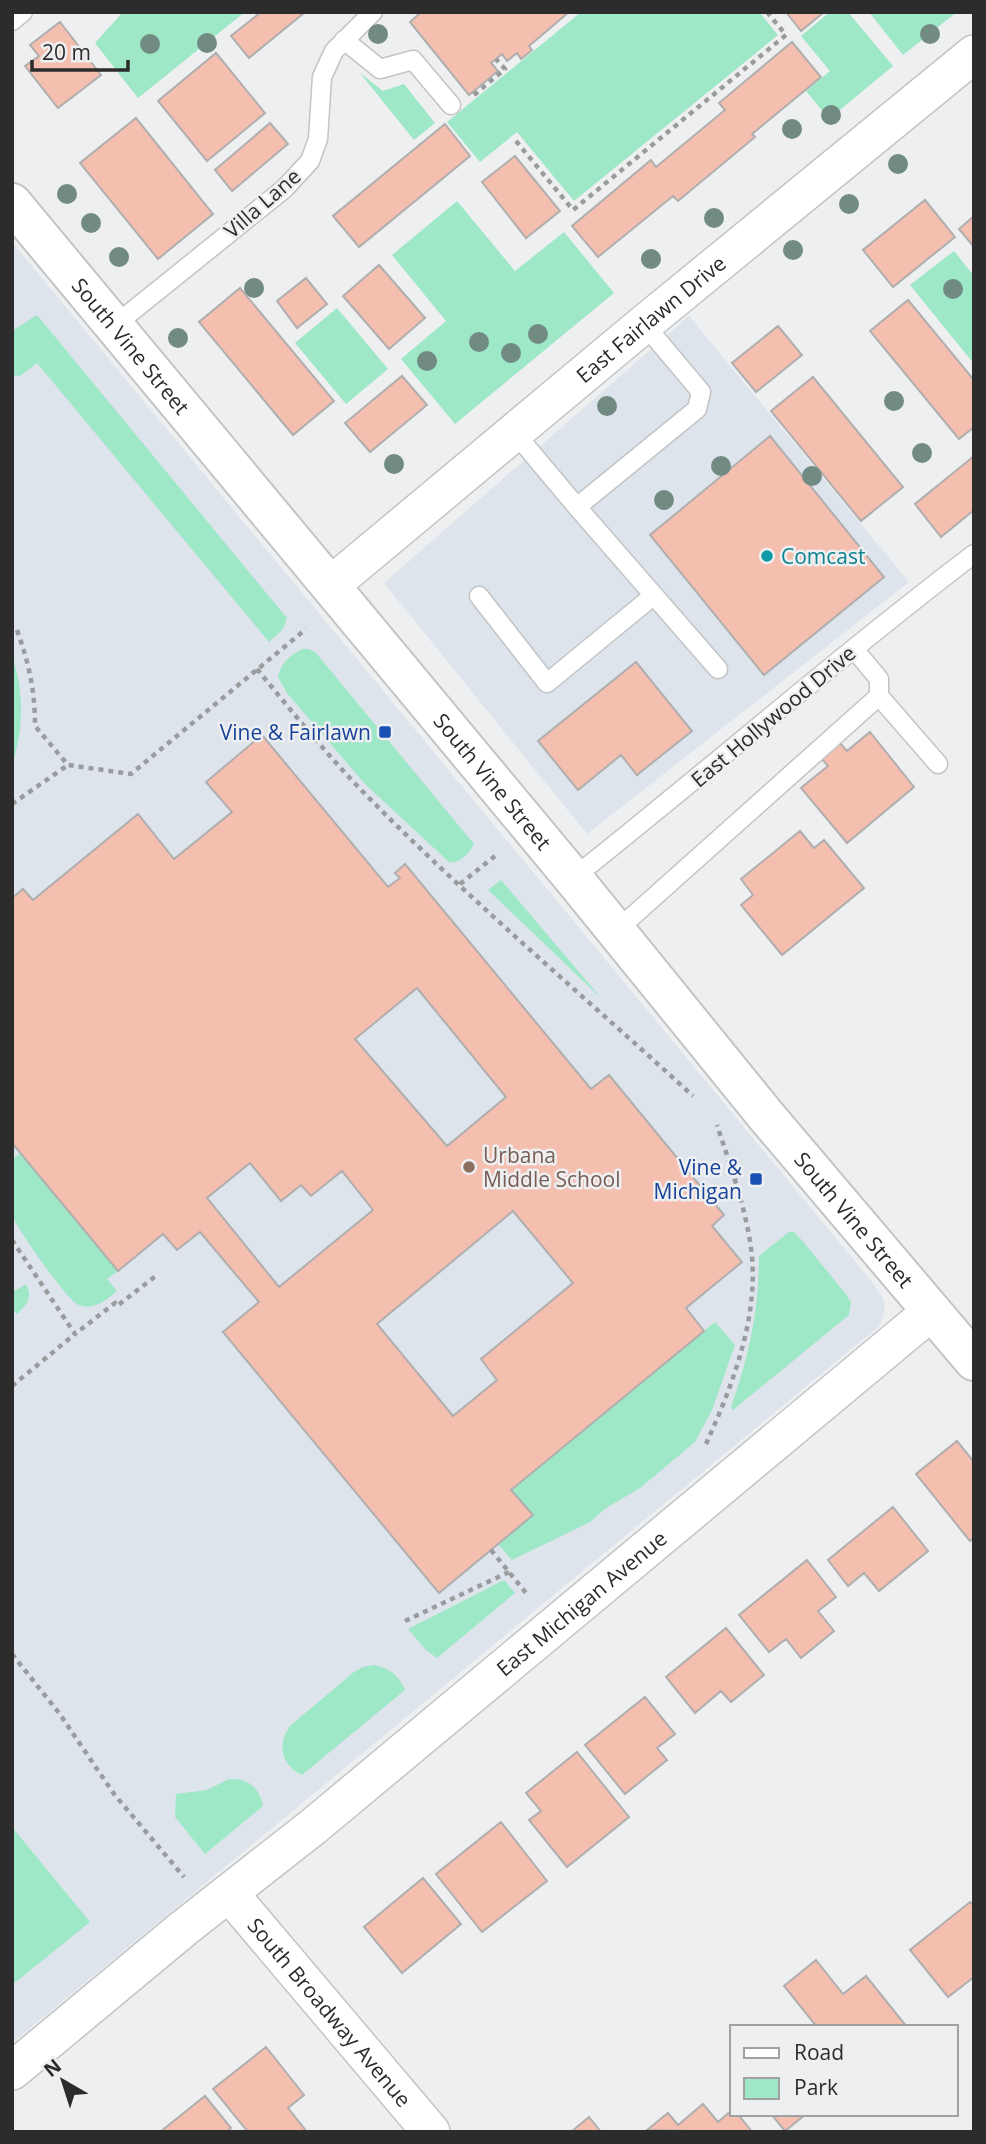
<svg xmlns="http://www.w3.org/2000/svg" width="986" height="2144" viewBox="0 0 986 2144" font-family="'Open Sans',sans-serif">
<rect width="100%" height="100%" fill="#eeeff1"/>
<path fill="#dde4eb" d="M12,242l860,1040 11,16 2,7 -2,11 -4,10 -6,5 -861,712z
M689,316l220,266 -322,252 -203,-251z"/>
<path fill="#9ee7c7" d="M123,12h122l-107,86 -43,-55z
M581,12h178l19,23 -204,166 -57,-69 -37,30 -33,-40z
M830,12h18l45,54 -64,53 -23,-28 24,-20 -29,-35z
M869,12h88l-54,43z
M360,73l23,18 21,-7 31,39 -21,17z
M457,201l58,70 49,-39 50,61 -159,131 -54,-65 45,-38 -54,-66z
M954,251l20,25v88l-64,-79z
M337,308l51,61 -42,35 -51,-61z
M37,315l250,303 -4,11 -14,13 -232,-279 -17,13 -8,-1v-44z
M302,649h7l7,4 153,185 5,6c-4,9 -15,20 -25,18l-84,-78 -78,-91 -9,-16c3,-14 11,-21 24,-28z
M12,655c12,36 12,74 0,110z
M501,880l100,118 -113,-108z
M20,1153l98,118 -11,8 10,12c-11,9 -23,20 -38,14 -11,-3 -65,-80 -67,-91 -3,-16 0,-37 0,-54z
M789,1232h5l6,6 45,55 6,9 -2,13 -116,95 -2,-3c18,-50 28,-98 28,-151z
M26,1284c7,13 1,21 -9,30l-5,-6v-20l3,3z
M715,1322l20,23 -23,65 -17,32 -55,46 -34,20 -16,14 -78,38 -14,-16 35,-29 -22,-25z
M504,1580l11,13 -78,65 -11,-8 -18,-21z
M374,1665c16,4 24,9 31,25l-103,85c-22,-10 -25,-33 -11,-50l63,-53 9,-5z
M229,1779c19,-1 30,8 34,27l-58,48 -30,-37 1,-23 31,-4z
M12,1827l78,95 -78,63z"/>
<path fill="#f5bfaf" stroke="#b0aeae" stroke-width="2" fill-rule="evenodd" d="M261,12l43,1 -55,45 -18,-22z
M421,12h148l-40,34 3,4 -11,9 -4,-6 -10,8 -5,-7 -6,5 -5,4 7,8 -29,24 -59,-73z
M786,12h38l-23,19z
M60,22l41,53 -43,33 -33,-42 14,-10 -9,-11z
M792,42l29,35 -69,57 3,3 -77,64 -5,-5 -75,61 -26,-31 79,-66 5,7 69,-57 -6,-7z
M216,53l49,60 -58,48 -49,-60z
M136,118l77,96 -55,45 -78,-96z
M270,123l18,21 -56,47 -17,-21z
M445,124l25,32 -111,91 -26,-31z
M515,156l45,55 -34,27 -44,-56z
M925,200l30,37 -62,50 -30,-37z
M974,216v31l-15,-18z
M379,265l46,53 -36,31 -46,-53z
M306,278l21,26 -30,24 -20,-27z
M240,288l94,113 -41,34 -94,-113z
M908,300l66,80v47l-15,12 -89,-108z
M778,326l24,29 -46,37 -24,-29z
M402,376l25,29 -57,47 -25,-29z
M813,377l90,110 -42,34 -90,-110z
M770,436l114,141 -120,98 -114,-140z
M974,456v54l-33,27 -26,-33z
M636,662l56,69 -55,44 -16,-20 -43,35 -40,-49z
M870,732l44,55 -67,56 -46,-55 27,-22 -7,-8 18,-16 8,9z
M262,735l126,152 12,-9 -5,-5 10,-9 186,225 18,-14 115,140 -12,11 30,36 -56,46 18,23 -193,159 22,25 -94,78 -216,-261 36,-30 -59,-70 -23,18 -14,-16 -45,37 -106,-128v-245l11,-9 10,11 105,-86 36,45 58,-47 -26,-30zM417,988l89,109 -59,49 -92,-107zM250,1163l31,38 20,-16 10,11 31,-25 31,39 -94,77 -72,-89zM513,1211l60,72 -92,76 16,21 -44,36 -76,-92z
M800,831l14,17 10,-8 40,48 -82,67 -41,-50 12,-10 -12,-16z
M957,1441l17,21v76l-4,3 -54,-67z
M893,1507l35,44 -49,40 -15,-18 -16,13 -20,-26z
M807,1560l29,37 -18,14 16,20 -33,27 -15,-19 -17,13 -30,-37z
M726,1628l38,47 -33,27 -10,-11 -26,22 -29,-36z
M645,1697l30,37 -18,14 10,12 -42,34 -40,-49z
M577,1752l52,65 -62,50 -38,-47 12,-9 -15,-18z
M501,1822l46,59 -65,51 -46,-58z
M423,1878l38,46 -59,49 -38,-46z
M970,1902l4,4v71l-26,20 -38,-47z
M816,1960l27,34 23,-18 41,51h-66l-1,-2 -23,2 -33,-41z
M266,2047l38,48 -16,13 19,24h-59l-35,-43z
M205,2096l26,32 -4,4h-67z
M703,2104l15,18 14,-12v4h6l14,18 -105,-2 21,-17 10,12z
M771,2114h35l-21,17z
M589,2117l12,15h-30z"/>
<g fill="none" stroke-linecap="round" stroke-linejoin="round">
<g stroke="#c2c4c5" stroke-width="21">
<path id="service" d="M12,21l11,-9
M344,40l36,29 33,-9 38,45
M644,324l57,68 -4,17 -120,98 141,162
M115,325l169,-136 26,-28 8,-22 4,-62 12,-26 39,-39
M514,432l63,75
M479,596l68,87 106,-87
M879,696l59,68
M573,878c135,-107 264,-220 401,-324
M616,931l263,-235v-17l-25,-30"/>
</g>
<g stroke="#c2c4c5" stroke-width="40">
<g id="minor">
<path id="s1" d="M331,585l313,-261 330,-270"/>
<path id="s2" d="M229,1893l202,239"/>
<path id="s3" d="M12,2071l172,-143 130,-102 618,-515"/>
</g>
</g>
<g stroke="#c2c4c5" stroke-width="42">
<g id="secondary">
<path id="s4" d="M12,203l561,675 194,239 207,244"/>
</g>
</g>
<path stroke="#9a9b9c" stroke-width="4.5" stroke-dasharray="5 5" stroke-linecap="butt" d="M474,95l31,-26 -9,-10
M516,141l57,69 213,-175 -19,-23
M17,630c12,34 18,60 18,96l33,39 63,9 175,-145
M257,669c37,45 74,91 115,132 102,103 214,197 321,295
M12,804l56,-39
M460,884l35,-28
M12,1240l63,94 40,-31 2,3 40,-31
M12,1386l63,-52
M706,1444c27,-60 54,-129 45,-196 -6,-43 -21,-83 -34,-123
M491,1550l35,43
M405,1621l104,-49
M12,1654l47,59 55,81 70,83"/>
<use href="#service" stroke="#fff" stroke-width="18"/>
<use href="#minor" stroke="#fff" stroke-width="37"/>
<use href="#secondary" stroke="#fff" stroke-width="38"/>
</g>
<g fill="#718a82">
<circle cx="378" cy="34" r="10"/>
<circle cx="930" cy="34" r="10"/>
<circle cx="207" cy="43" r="10"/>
<circle cx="150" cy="44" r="10"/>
<circle cx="831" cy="115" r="10"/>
<circle cx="792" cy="129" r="10"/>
<circle cx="898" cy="164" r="10"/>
<circle cx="67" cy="194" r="10"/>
<circle cx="849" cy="204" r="10"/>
<circle cx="714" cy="218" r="10"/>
<circle cx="91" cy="223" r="10"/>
<circle cx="793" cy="250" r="10"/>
<circle cx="119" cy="257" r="10"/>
<circle cx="651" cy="259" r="10"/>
<circle cx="254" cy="288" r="10"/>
<circle cx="953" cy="289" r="10"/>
<circle cx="538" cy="334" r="10"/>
<circle cx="178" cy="338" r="10"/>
<circle cx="479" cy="342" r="10"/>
<circle cx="511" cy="353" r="10"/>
<circle cx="427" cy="361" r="10"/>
<circle cx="894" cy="401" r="10"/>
<circle cx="607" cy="406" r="10"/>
<circle cx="922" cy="453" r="10"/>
<circle cx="394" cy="464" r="10"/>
<circle cx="721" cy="466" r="10"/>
<circle cx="812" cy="476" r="10"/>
<circle cx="664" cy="500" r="10"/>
</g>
<circle fill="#0f9aa8" stroke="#eeeff1" stroke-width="2.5" cx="767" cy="556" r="7"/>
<g fill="#1a4fb4" stroke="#eeeff1" stroke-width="2.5">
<rect x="378" y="725" width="14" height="14" rx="3.5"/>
<rect x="749" y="1172" width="14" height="14" rx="3.5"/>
</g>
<circle fill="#8d6e63" stroke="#eeeff1" stroke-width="2.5" cx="469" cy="1167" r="7"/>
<g text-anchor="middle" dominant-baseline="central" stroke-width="5" stroke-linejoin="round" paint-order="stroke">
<g font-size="21" fill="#2c2c2d" stroke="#eeeff1">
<text transform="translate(262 203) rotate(-41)">Villa Lane</text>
<text stroke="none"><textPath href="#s1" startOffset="416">East Fairlawn Drive</textPath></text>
<text stroke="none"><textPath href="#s4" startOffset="186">South Vine Street</textPath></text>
<text transform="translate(773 716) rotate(-40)">East Hollywood Drive</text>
<text stroke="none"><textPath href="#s4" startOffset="752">South Vine Street</textPath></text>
<text stroke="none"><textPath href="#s4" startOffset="1320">South Vine Street</textPath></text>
<text stroke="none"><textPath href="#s3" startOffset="737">East Michigan Avenue</textPath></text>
<text stroke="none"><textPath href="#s2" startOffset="156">South Broadway Avenue</textPath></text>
</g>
<g font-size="21" fill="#0d838f" stroke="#eeeff1" text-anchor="start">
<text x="781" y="556">Comcast</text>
</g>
<g font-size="21" fill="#164399" stroke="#eeeff1" text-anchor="end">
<text x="371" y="732">Vine &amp; Fairlawn</text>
<text x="742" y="1167">Vine &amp;<tspan x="742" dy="24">Michigan</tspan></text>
</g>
<g font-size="21" fill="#785e54" stroke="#eeeff1" text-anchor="start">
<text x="483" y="1155">Urbana<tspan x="483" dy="24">Middle School</tspan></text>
</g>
</g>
<rect width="986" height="2144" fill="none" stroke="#2c2c2d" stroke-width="28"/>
<rect x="730" y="2025" width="228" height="91" fill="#eeeff1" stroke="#a0a1a3" stroke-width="2"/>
<rect x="744" y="2048" width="35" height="10" fill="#ffffff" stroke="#a0a1a3" stroke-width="2"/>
<text x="794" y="2060" font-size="21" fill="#2c2c2d">Road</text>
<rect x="744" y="2078" width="35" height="21" fill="#9ee7c7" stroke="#a0a1a3" stroke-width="2"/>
<text x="794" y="2095" font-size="21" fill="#2c2c2d">Park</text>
<g transform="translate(63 2081) rotate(321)" stroke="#eeeff1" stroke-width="5" paint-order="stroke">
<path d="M0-5L12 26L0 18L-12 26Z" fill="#2c2c2d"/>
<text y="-10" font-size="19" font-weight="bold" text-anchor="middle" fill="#2c2c2d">N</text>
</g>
<path d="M32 60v10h96v-10" fill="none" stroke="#2c2c2d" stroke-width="3.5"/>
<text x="42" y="60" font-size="21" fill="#2c2c2d" stroke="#eeeff1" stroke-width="5" paint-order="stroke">20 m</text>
</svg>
